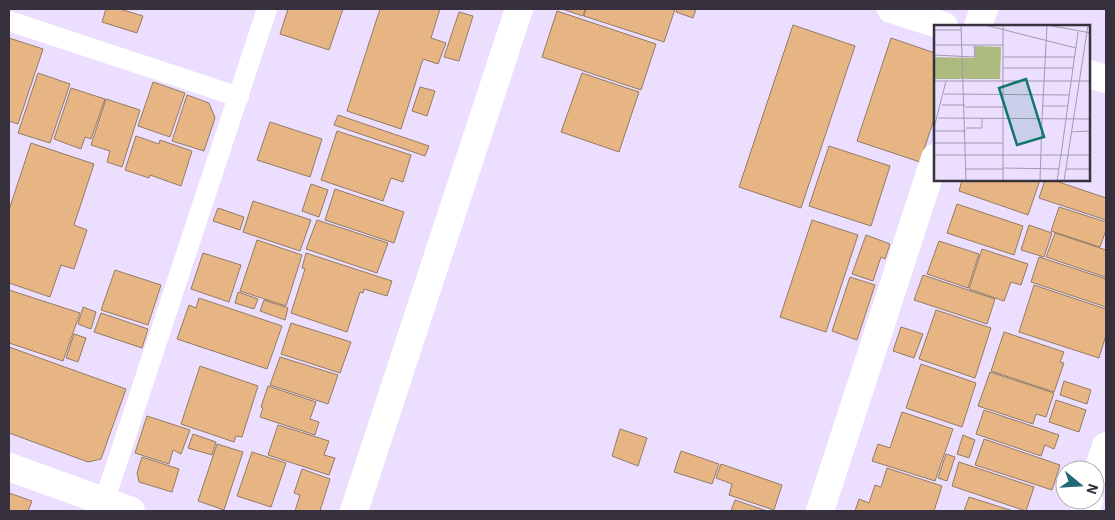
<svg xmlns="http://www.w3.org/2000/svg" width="1115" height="520" viewBox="0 0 1115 520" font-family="'IBM Plex Sans',sans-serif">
<rect width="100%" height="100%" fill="#ebdeff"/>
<path fill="#e7b584" stroke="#947b63" d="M106,9h14l23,7 -6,17 -35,-11z
M288,9h55l-14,41 -49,-16z
M380,9h60l-9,29 15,5 -8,21 -15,-5 -22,70 -54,-18z
M562,9h23l-2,7z
M586,9h89l-11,33 -80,-26z
M677,9h19l-3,9 -17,-6z
M557,11l99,33 -15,46 -99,-33z
M459,12l14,4 -14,45 -15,-4z
M793,25l62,21 -54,162 -62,-21z
M9,38l34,11 -25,75 -9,-3z
M891,38l44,15v63l-15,46 -63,-21z
M38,73l32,11 -20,59 -32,-10z
M582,73l57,19 -20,60 -58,-20z
M153,82l32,11 -15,44 -32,-11z
M420,87l15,4 -8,25 -15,-5z
M71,88l34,11 -14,40 -6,-2 -4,12 -27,-10z
M187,95l22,8 6,15 -11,33 -32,-10z
M106,99l34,11 -18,57 -15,-5 3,-11 -19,-6z
M338,115l91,31 -4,10 -91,-31z
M270,122l52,17 -12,38 -53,-17z
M337,131l74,24 -8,27 -12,-4 -8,23 -62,-21z
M136,136l23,8 1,-4 32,11 -11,35 -31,-11 -1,3 -24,-8z
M31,143l63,21 -20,61 13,5 -13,39 -13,-4 -11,32 -41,-14v-73z
M829,146l61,20 -19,60 -62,-20z
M962,180h78l-12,35 -69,-24z
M1045,180h8l53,18v22l-67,-22z
M311,184l17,6 -9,27 -17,-6z
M335,189l69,23 -10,31 -69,-23z
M253,201l58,19 -11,31 -57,-19z
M957,204l66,22 -9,29 -67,-22z
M1059,207l47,15v8l-6,17 -49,-16z
M218,208l26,9 -4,13 -27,-9z
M317,220l71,23 -11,30 -71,-24z
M812,220l46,15 -32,97 -46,-15z
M1029,225l23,8 -8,24 -23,-7z
M1055,233l51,17v23l-1,4 -59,-20z
M866,235l24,9 -5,15 -4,-2 -8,24 -21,-7z
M257,240l45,15 -16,51 -46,-15z
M939,241l40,13 -11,34 -41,-14z
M982,249l46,15 -7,21 -10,-3 -7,19 -35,-12z
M203,253l38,12 -12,37 -38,-13z
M306,253l86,28 -5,15 -23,-7 -1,4 -3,-1 -13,40 -56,-19 14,-44 -3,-1z
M1039,257l67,22v28l-75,-25z
M115,270l46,15 -13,40 -47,-15z
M923,275l72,24 -8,25 -73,-24z
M850,277l25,8 -18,55 -25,-9z
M1034,285l72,24v26l-7,23 -80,-26z
M9,290l71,23 -17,48 -54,-18z
M238,292l20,7 -4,10 -19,-6z
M199,298l83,28 -15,43 -90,-30 12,-34 7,3z
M264,300l24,8 -3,12 -25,-9z
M83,307l13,5 -5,17 -13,-5z
M936,310l55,18 -16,50 -56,-19z
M101,313l47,16 -6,19 -48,-16z
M291,323l60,19 -11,31 -59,-19z
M901,327l22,7 -9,24 -21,-7z
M1004,332l60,20 -4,10 4,1 -10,29 -63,-21z
M74,334l12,4 -8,24 -12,-4z
M9,347l117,42 -25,70 -13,3 -79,-29z
M280,357l58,18 -10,29 -58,-19z
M921,364l55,19 -14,44 -56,-19z
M200,366l58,20 -16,51 -6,-1 -2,6 -53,-18z
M990,372l64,21 -8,24 -10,-3 -3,10 -55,-18z
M1064,381l27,9 -4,14 -27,-9z
M268,386l48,16 -6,17 9,3 -4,13 -55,-18 3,-9 -2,-1z
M1056,400l30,10 -7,22 -30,-10z
M984,410l75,25 -5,14 -9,-4 -4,11 -65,-22z
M902,412l51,17 -18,52 -63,-20 6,-17 12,4z
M147,416l43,14 -9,24 -8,-4 -4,14 -34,-11z
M278,425l51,16 -5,14 11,3 -6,17 -61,-20z
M620,429l27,9 -9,28 -26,-10z
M193,434l23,8 -4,13 -24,-7z
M963,435l12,5 -6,18 -12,-4z
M984,439l76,26 -8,25 -77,-25z
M217,444l26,8 -19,58 -26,-9z
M681,451l38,13 -7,20 -38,-12z
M252,452l34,11 -15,44 -34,-11z
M946,454l9,3 -8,24 -9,-3z
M142,457l37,12 -7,23 -33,-10 -2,-9z
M959,462l75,25 -8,24 -74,-25z
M721,464l61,21 -8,25 -45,-15 3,-11 -16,-6z
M887,468l55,18 -8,25h-79l4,-12 10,4 6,-18 6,2z
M302,469l28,10 -10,32h-25l5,-16 -6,-2z
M9,493l23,8 -4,10h-19z
M969,497l44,14h-49z
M735,500l32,11h-36z"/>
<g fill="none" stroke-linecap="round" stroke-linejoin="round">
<path stroke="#fff" stroke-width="20" d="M9,21l230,76
M104,502l163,-493"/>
<path stroke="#fff" stroke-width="28" d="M891,9l53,17
M978,26l6,-17
M1089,74l17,5
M9,467l122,44
M1095,480l11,-34
M820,511l115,-353
M1085,511l4,-11"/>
<path stroke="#fff" stroke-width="28" d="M354,511l165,-502"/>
</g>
<g transform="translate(934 25)">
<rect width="156" height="156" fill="#ebdeff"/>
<path d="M41,21l26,1 -1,32h-66v-22l41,1z" fill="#adbb7e"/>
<path fill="none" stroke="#a399b1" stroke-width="1" d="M27,0l5,156M51,0l91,23M113,0l44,8M0,5h27M0,20h69M0,30l41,2 -1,-12M69,32h72M69,43h70M0,56h69M69,56h88M10,69l125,1M8,80h23M108,81h26M31,82h38M4,93l153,1M108,94l5,-93M0,103l12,-47M32,103h16v-10M0,106h32M137,107l20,-1M0,118h69M0,130h157M127,130l17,-123M69,143l56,1M32,144h37M132,144h25M69,156v-156M106,156l2,-62M123,156l4,-26M130,156l24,-156"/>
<path fill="#0f766e" fill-opacity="0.15" stroke="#0f766e" stroke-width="2.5" d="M92,54l18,58 -27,8 -18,-57z"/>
<rect width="156" height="156" fill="none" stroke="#36313d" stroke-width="2.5"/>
</g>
<rect width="1115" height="520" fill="none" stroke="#36313d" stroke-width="20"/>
<g transform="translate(1080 485) rotate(108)"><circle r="24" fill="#ffffff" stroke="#afadb1"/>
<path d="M0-4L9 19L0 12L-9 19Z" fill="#216777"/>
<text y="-8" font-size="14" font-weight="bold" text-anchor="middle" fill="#36313d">N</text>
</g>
</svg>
